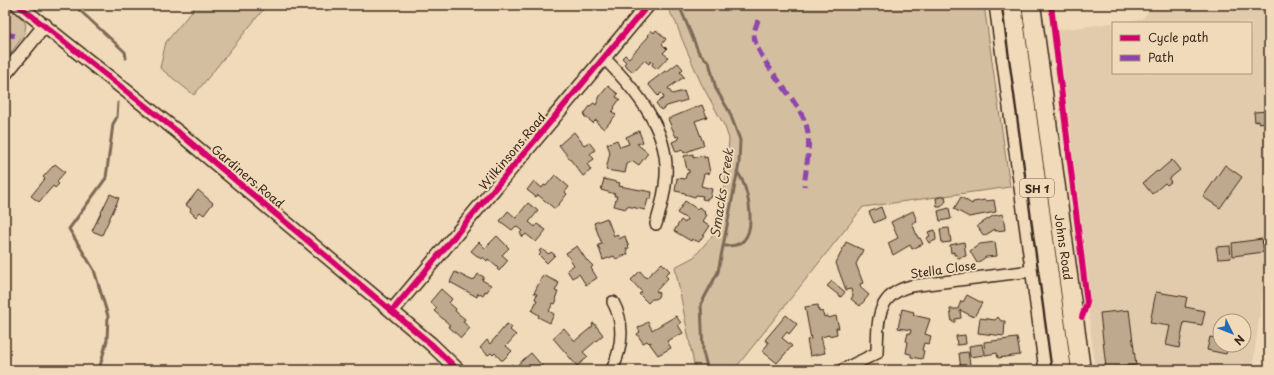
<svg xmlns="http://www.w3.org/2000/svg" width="1274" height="375" viewBox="0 0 1274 375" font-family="'Playpen Sans',sans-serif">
<rect width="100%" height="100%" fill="#f1dab9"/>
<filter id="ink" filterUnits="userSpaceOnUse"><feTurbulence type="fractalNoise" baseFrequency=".025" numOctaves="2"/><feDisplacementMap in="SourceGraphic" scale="8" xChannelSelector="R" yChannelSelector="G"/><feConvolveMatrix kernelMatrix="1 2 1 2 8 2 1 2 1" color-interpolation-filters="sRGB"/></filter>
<g filter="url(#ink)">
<path fill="#e2cbac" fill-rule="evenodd" d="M1152,5h117v253h-2l-14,107 -38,5h-120l-37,-340 84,-11 10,-12zM1113,23h138v50h-138zM1220,321h24v24h-24z"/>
<path fill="#d3bea0" stroke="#87745f" d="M5,5l19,15 2,6 -2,9 -19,26z
M197,5h70l-73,90 -34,-27 6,-26z
M666,5h318l26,182 -147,20 -129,163h-39l-20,-103 19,-10 18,-21 14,-60 3,-37 -4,-12 -24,-44 -19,-44 -6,-16z
M998,5h6l50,365h-6z"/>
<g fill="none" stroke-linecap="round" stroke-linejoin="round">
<path stroke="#7d6a56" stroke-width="3" d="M74,5l51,47 1,6
M679,5l20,48 10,9 7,27 13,22 11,29 -1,24 -21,108 -17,32 2,48 5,18
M723,246c8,0 16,0 21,-6 12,-13 4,-56 -7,-68
M99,370l8,-30 1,-24 -14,-46 -25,-41 37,-51 7,-54 4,-7 1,-14"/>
</g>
<path fill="#bfa98e" stroke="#3b2a1e" d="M651,30l3,3 2,-3 10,9 -4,5 5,5 -4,4 5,4 -11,12 -5,-4 1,-2 -2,-2 -2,3 -5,-4 -11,12 -9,-8 2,-2 -4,-4 3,-3 4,3 20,-22 -1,-1z
M678,63l5,6 -3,3 4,5 -16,11 4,6 12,-3 3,9 -20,6 -6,4 -5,-7 8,-5 -1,-3 -2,-2 -3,3 -10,-12 17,-13 1,1z
M608,86l10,8 -2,3 4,2 -6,8 1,1 -3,4 4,3 -12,14 -7,-6 1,-2 -2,-1 -3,3 -9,-7 1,-1 -1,-1 7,-9 3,-2 2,2 4,-9z
M702,105l5,12 -12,4 9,24 -20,8 -1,-3 -7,2 -4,-10 7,-3 -1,-3 -2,1 -8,-18z
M1268,111h1v10h-2v1l-9,1v-2l-3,1 -1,-10z
M639,131l4,11 -6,2 11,9 -9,12 -6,-4 -6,3 -2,9 -19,-3 4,-18 -3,-8 10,-4 3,7 9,-3 -3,-7z
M574,132l10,13 5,-3 6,8 -5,4 4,5 -7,5 4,6 -8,6 -24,-31z
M693,154v4l11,-3v3l3,-1 3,16 -6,1 -3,12 11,3 -2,9h-3v2l-5,-1 1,-3 -7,-1 -1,2 -10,-3v-1l-10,-2 2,-13 8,1 2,-6h2v-3h-2l-3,-14z
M1172,160l8,10 -11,9 2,3 -4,3 -2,-2 -13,11 -9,-11 14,-12 1,1z
M55,164l10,8 -7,8 -1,2 2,2 -4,4 -2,-2 -14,16 -8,-6 14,-17 -2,-2z
M1225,165l17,12 -22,31 -17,-11z
M555,175l14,12 -4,5 2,2 -12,15 -17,-14 -2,2 -9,-7 7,-9 8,7 2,-3 2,1z
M604,179l16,4 -1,3 33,6 -1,7h-3l-3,11 -18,-4 -1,3 -12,-3 3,-10h-3l1,-2 -14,-4z
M198,190l15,13 -9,12 -4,-3 -4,5 -6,-6 1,-2 -5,-4z
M110,194l9,4 -17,37 -10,-4z
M945,196l1,5 -5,6h-4l-1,-9z
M961,197l11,7 1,-2 12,-2 1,1 8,-1 2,12 -27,5 -15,-8z
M685,201l12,8 2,-2 6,4 -1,3 3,1 -4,6 7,5 -11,16 -4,-2v1l-3,-2 -1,2 -17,-10 7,-11 4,3 2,-4 -10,-6z
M528,203l10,8 -9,11 6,5 2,-3 9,6 -10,12 -10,-8 -3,3 -3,-4 2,-2 -6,-5 -4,4 -12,-9 8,-10 8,7z
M881,207l4,11 -11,5 -5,-11z
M949,208l2,11 -11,2 -2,-10z
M913,211l4,10 -5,2 6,15h2l3,6 -11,5 -2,-4 -17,10 -5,-12 10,-5 -7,-16z
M1003,214l2,16 -10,1v-2l-11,7 -7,-10 16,-10z
M607,218l7,18 3,-2 2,5 6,-3 4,12 -3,1 2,5 -12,5 -2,-3 -11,4 -5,-15 4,-1 -8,-21z
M949,228l2,14 -9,1 -2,-14z
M935,230l1,10 -7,3 -3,-5 4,-2 -2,-4z
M497,236l12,12 -7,7 6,5 -9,11 -2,-2 1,-1 -10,-9 -1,2 -4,-4 -2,2 -10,-8 8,-9 6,6z
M1262,239l2,13 -31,4 -1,-13z
M846,242l17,8 -7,14 7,19 -3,1 1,4 8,7 -9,11 -9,-7 2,-3 -2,-7 -5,1 -10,-27z
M964,242l2,14 -8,2 -1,-3h-3v-3l-3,1 -1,-8z
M995,242l2,14 -11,1 -9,6 -7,-12 10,-7z
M577,246l10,15v-1l6,6 -2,2 6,10 -11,7 -7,-11 -7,4 -5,-8 7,-5 -8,-12z
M1230,246l1,12 -13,1 -2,-12z
M541,249l8,5 2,-2 4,3 -8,8 -8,-8 2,-2 -2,-2z
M662,263l8,8 -5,4 3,3 -12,13 3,2 -1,4 -3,2h-3l-4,4 -9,-9 3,-2 -11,-12 9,-9 6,7z
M455,272l16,8 4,-1 3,-5 6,3 -2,3 9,5 -4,7 -2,-1 -2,5 -5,-3 -1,4 -27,-15z
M543,275l16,8 -4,8 3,1 -3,7 2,1 -2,4 -2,-1 -4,8 5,3 -4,9 -12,-6 1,-2 -7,-4 5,-11 -2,-1 2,-5 -3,-1z
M832,281l13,11 -4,5 -14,-11z
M441,289l11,10 -3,4 7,6 -1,2 10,8 -2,3 7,6 -9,10 -13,-12 2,-1 -16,-14 3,-3 -7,-6z
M1156,292l31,5 -2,10 20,4 -3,14 -18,-3 -5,26 -13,-3 4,-19 -20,-3z
M967,295l15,8 -8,14 -14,-7 1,8 -6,1v3h-3l-2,-13h8l3,-8 2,1z
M818,305l1,7 3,-1 2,6 4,-1v2l8,-2 3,12h-3l1,6 -8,2v-1l-8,2 4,16 -15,3 -3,-16 4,-1 -6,-32z
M902,309l12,3 -1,3 17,4 -5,15 6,2 -2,8 -5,-1 -2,7 2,1 -2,8 -11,-2v-3l-5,-1 2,-11 -2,-1 2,-8 2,1 1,-4 -13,-2z
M1129,310l7,55 -30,3 -6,-55z
M786,315l11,9 -8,10 -2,-2 -5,6 10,8 -15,17 -15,-12 6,-7v-2l-3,-2z
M676,316l5,7 -3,2 5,8 -16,8 4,7 -13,7 -8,-11 1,-2 -2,1 -2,-2 -4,2 -6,-9 3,-2 -2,-4 10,-6 4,8z
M998,317l3,4h4l-1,15 -26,-3 2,-15 15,2z
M594,323l9,12 -20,17 5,5 -11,9 -24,-28 11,-10 10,12h2l17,-14 -1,-2z
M507,324l5,3 -2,3 6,5 -10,11 6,5 -9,9h-2l-6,-7 -2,2 -2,-2 -3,2 -8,-7 7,-8 3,4z
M965,335l1,9 -9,1 -1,-9z
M1210,337l10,2v6h8l-2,9 -19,-4z
M1017,338l3,17 -22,3 -1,-5 -12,2 -1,-13z
M982,344l2,11 -14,2 -1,-11z
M968,352l3,18h-10l-2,-17z
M531,353l13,15 -2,2h-37l7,-6 3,3z"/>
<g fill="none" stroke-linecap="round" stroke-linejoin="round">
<g stroke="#3b2a1e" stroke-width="14">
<path id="minor" d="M995,5l50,365
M604,58c31,31 65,71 62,118 -1,16 -5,32 -10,48
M612,370c10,-22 13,-46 1,-68
M842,370l35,-17c1,-31 -2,-58 34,-67l120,-15"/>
</g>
<g stroke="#3b2a1e" stroke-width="16">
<path id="tertiary" d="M18,5l160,127 253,212 27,26
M5,74l40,-49
M392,311l256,-306"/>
</g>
<g stroke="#3b2a1e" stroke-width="21">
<path id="trunk" d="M1012,5l50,365
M1031,5l50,365"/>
</g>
<use href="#minor" stroke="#f1dab9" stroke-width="11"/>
<use href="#tertiary" stroke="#f1dab9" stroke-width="13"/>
<use href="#trunk" stroke="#f1dab9" stroke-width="18"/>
<path stroke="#8e44ad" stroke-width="5" stroke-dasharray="10 5" stroke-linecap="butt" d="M758,20c-1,4 -3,8 -4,12 -2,25 46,67 53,96 4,17 -1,41 -3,58
M5,34l11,2"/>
<g stroke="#f1dab9" stroke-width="8">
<path id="cycleway" d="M18,5l160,127 253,212 27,26
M1051,5l36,298 -5,14
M392,311l256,-306"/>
</g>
<use href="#cycleway" stroke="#d6006c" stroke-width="6"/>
</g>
</g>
<g text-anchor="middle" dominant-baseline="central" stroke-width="4" stroke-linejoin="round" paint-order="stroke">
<rect fill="#f1dab9" stroke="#725f4c" stroke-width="1" x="1020" y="179" width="34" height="18" rx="3"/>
<g font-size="11" font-weight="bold" fill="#3b2a1e">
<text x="1037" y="188">SH 1</text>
</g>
<g font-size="12" fill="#3b2a1e" stroke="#f1dab9">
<text transform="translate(512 151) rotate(-50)">Wilkinsons Road</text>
<text transform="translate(248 176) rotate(40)">Gardiners Road</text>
<text transform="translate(1064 247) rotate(82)">Johns Road</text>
<text transform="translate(943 269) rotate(-8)">Stella Close</text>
</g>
<g font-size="13" font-style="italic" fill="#564436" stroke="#f1dab9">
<text transform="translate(721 193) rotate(-81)">Smacks Creek</text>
</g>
</g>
<rect width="1274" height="375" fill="none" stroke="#f1dab9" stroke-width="20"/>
<rect x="10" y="10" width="1254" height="355" fill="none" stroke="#3b2a1e" stroke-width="1.5" filter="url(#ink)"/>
<rect x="1112" y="22" width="140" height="52" fill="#f1dab9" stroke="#a8947b"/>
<rect x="1120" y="35" width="20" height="6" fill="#d6006c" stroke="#a8947b"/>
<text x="1148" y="42" font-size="12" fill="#3b2a1e">Cycle path</text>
<rect x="1120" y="55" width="20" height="6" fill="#8e44ad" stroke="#a8947b"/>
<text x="1148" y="62" font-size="12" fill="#3b2a1e">Path</text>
<g transform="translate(1232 333) rotate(133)"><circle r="19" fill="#f1dab9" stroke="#a8947b"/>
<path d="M0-3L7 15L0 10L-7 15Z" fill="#1f6fb2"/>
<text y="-6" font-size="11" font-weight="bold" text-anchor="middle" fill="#3b2a1e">N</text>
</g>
</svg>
